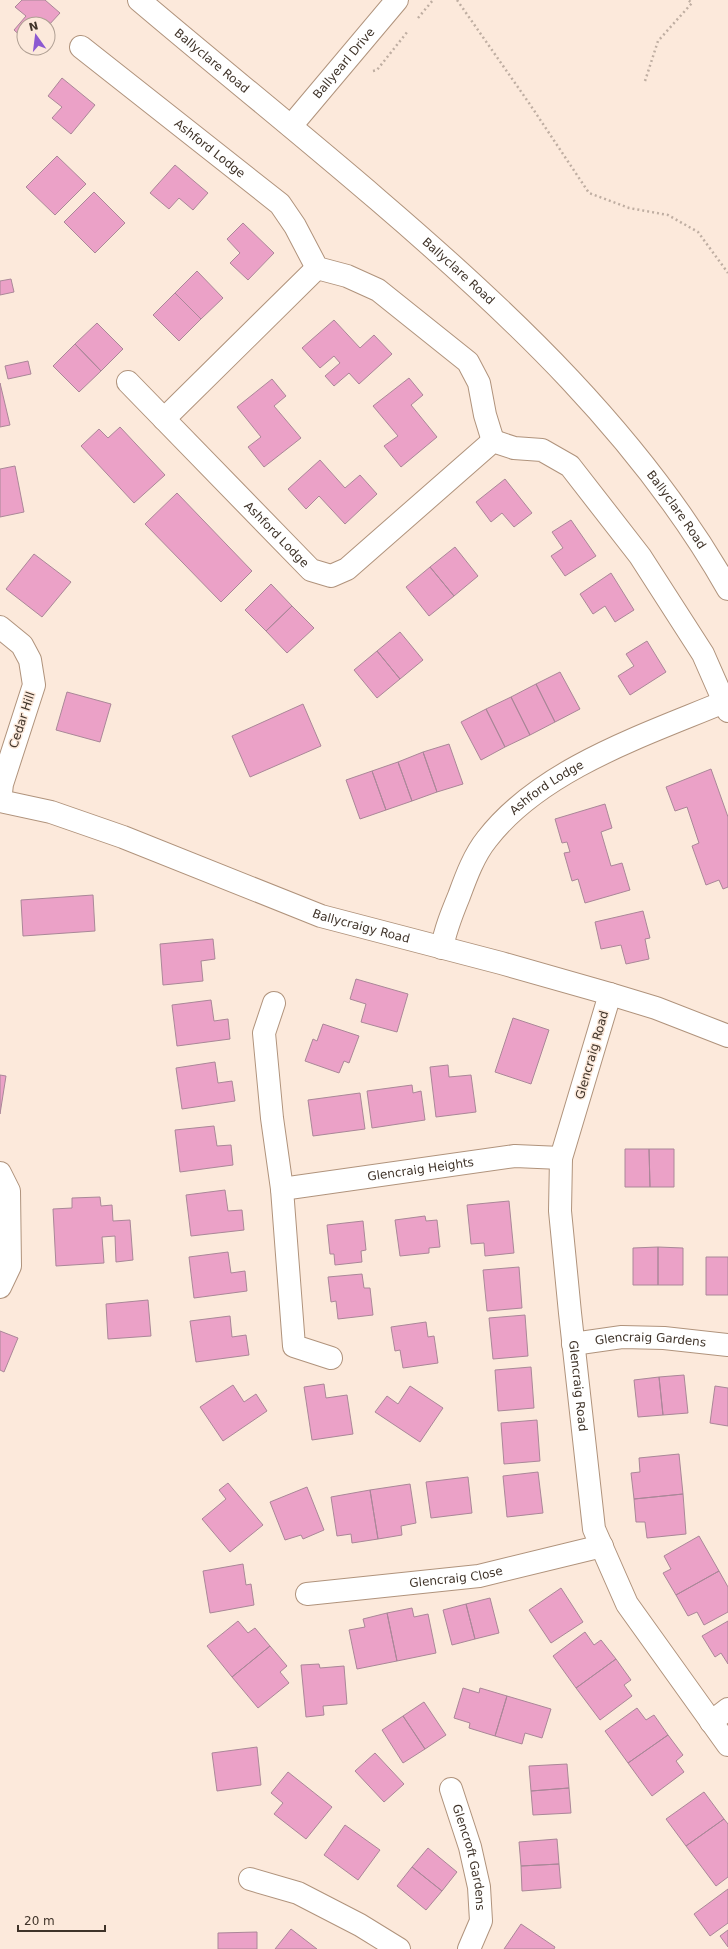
<svg xmlns="http://www.w3.org/2000/svg" width="728" height="1949" viewBox="0 0 728 1949" font-family="'DejaVu Sans',sans-serif">
<rect width="100%" height="100%" fill="#fce9db"/>
<path fill="#eba1c7" stroke="#aa8798" d="M22,0h23l15,13 -12,13v-2h-24v15l-10,-9 12,-14 -11,-9z
M62,78l33,27 -24,29 -19,-16 10,-11 -14,-11z
M57,156l29,28 -31,31 -29,-28z
M175,165l33,28 -15,17 -14,-12 -10,11 -19,-16z
M94,192l31,31 -30,30 -31,-31z
M243,223l31,30 -26,27 -18,-17 10,-10 -13,-14z
M197,271l26,27 -22,21 -26,-26z
M11,279l3,13 -14,3v-14z
M175,293l26,26 -22,22 -26,-26z
M334,320l26,28 14,-13 18,19 -33,30 -10,-11 -15,13 -9,-10 15,-13 -6,-7 -14,12 -18,-20z
M97,323l26,26 -22,22 -26,-27z
M75,344l26,27 -22,21 -26,-26z
M28,361l3,13 -23,5 -3,-13z
M409,378l14,17 -12,10 26,32 -36,30 -17,-21 14,-10 -25,-30z
M272,379l14,17 -12,10 27,32 -37,29 -16,-20 13,-10 -24,-30z
M0,383l10,42 -10,2z
M120,427l45,48 -31,28 -53,-57 18,-17 9,9z
M320,460l25,28 15,-13 17,19 -32,30 -26,-28 -13,13 -18,-20z
M15,466l9,46 -24,5v-48z
M505,479l27,34 -18,14 -12,-14 -11,9 -15,-20z
M177,493l75,78 -31,31 -76,-78z
M571,520l25,36 -31,20 -14,-20 12,-8 -11,-16z
M455,547l23,29 -24,20 -24,-29z
M34,554l37,28 -29,35 -36,-28z
M430,567l24,29 -25,20 -23,-29z
M611,573l23,37 -19,12 -10,-16 -12,8 -13,-20z
M271,584l21,22 -26,25 -21,-21z
M292,606l22,22 -27,25 -21,-22z
M400,632l23,28 -23,19 -23,-28z
M647,641l19,31 -36,23 -12,-19 16,-10 -8,-12z
M377,651l23,28 -23,19 -23,-28z
M560,672l20,37 -25,13 -19,-38z
M536,684l19,38 -25,13 -19,-38z
M67,692l44,12 -11,38 -44,-12z
M511,697l19,38 -25,12 -19,-38z
M303,704l18,42 -71,31 -18,-41z
M486,709l19,38 -24,13 -20,-38z
M449,744l14,40 -26,8 -14,-40z
M423,752l14,40 -25,9 -14,-39z
M398,762l14,39 -26,9 -14,-39z
M711,769l17,48v70l-5,2 -4,-9 -13,5 -14,-39 7,-3 -12,-36 -12,4 -9,-24z
M372,771l14,39 -26,9 -14,-39z
M605,804l7,24 -11,4 10,34 11,-3 8,27 -45,13 -7,-24 -6,2 -8,-28 6,-1 -3,-10 -5,1 -7,-24z
M93,895l2,36 -72,5 -2,-36z
M643,911l7,27 -5,1 4,20 -23,5 -5,-19 -20,4 -6,-27z
M213,939l2,20 -14,2 2,20 -40,4 -3,-41z
M356,979l52,15 -11,38 -36,-10 5,-18 -16,-5z
M211,1000l3,21 14,-2 2,20 -53,7 -5,-41z
M513,1018l36,12 -18,54 -36,-12z
M323,1024l36,12 -10,27 -5,-2 -5,12 -34,-12 8,-22 4,2z
M215,1062l3,21 14,-2 3,20 -53,8 -6,-41z
M448,1065l1,12 22,-2 5,37 -40,5 -6,-50z
M0,1075l6,1 -6,38z
M412,1085l1,8 8,-2 4,29 -53,8 -5,-37z
M360,1093l5,36 -52,7 -5,-36z
M214,1126l3,20 14,-1 2,20 -53,7 -5,-42z
M625,1149h24l1,38h-25z
M649,1149h25v38h-24z
M225,1190l3,21 14,-1 2,20 -53,6 -5,-41z
M100,1197l1,9 11,-1 1,16 17,-1 3,40 -17,2 -1,-26 -13,1 2,26 -48,3 -3,-57 19,-1v-10z
M509,1201l5,52 -29,3 -1,-13 -13,1 -4,-39z
M425,1216l1,5 11,-1 3,27 -11,1v5l-29,3 -5,-36z
M363,1221l3,29 -5,1 1,11 -27,3 -1,-11h-4l-3,-29z
M658,1247l25,1v37h-25z
M658,1247v38h-25v-37z
M228,1252l3,21 14,-2 2,20 -53,7 -5,-41z
M706,1257h22v38h-22z
M519,1267l3,41 -35,3 -4,-41z
M362,1274l2,14h6l3,27 -35,4 -2,-18 -5,1 -3,-25z
M148,1300l3,36 -43,3 -2,-35z
M525,1315l3,41 -35,3 -4,-41z
M230,1316l2,21 14,-2 3,20 -53,7 -6,-41z
M426,1322l2,15 6,-1 4,27 -35,5 -3,-18 -5,1 -4,-24z
M0,1331l18,7 -14,34 -4,-2z
M531,1367l3,41 -36,3 -3,-41z
M684,1375l4,38 -25,2 -4,-38z
M659,1377l4,38 -25,2 -4,-37z
M324,1384l2,14 21,-3 6,39 -41,6 -8,-53z
M233,1385l11,17 12,-8 11,17 -44,30 -23,-34z
M410,1386l33,22 -23,34 -45,-30 12,-16 11,8z
M715,1386l13,2v38l-18,-3z
M537,1420l3,41 -36,3 -3,-41z
M679,1454l4,40 -49,5 -3,-26 9,-1 -1,-14z
M538,1472l5,41 -36,4 -4,-41z
M468,1477l4,36 -41,5 -5,-36z
M228,1483l35,42 -33,27 -28,-33 24,-20 -7,-9z
M410,1484l6,39 -15,3 1,9 -24,4 -8,-49z
M307,1487l17,43 -21,9 -2,-4 -16,5 -15,-38z
M370,1490l8,49 -26,4 -1,-9 -14,2 -6,-39z
M683,1494l3,40 -39,4 -2,-16h-9l-2,-23z
M699,1536l20,35 -43,24 -13,-22 8,-4 -7,-13z
M243,1564l3,21 5,-1 3,21 -44,8 -7,-42z
M719,1571l9,16v25l-24,13 -7,-13 -9,4 -12,-21z
M561,1588l22,34 -32,21 -22,-33z
M490,1598l9,35 -24,6 -9,-35z
M466,1604l9,35 -23,6 -9,-35z
M412,1608l2,9 14,-3 8,39 -39,8 -10,-48z
M387,1613l10,48 -40,8 -8,-39 16,-3 -2,-8z
M238,1621l10,12 7,-5 15,18 -38,31 -25,-31z
M728,1621v43l-7,-11 -6,4 -13,-21z
M585,1632l9,13 7,-5 15,19 -40,29 -23,-32z
M270,1646l17,20 -7,6 9,11 -31,25 -26,-31z
M616,1659l15,21 -7,5 8,11 -32,24 -24,-32z
M319,1664l1,4 24,-2 3,38 -24,2 1,9 -18,2 -5,-52z
M463,1688l16,5 1,-5 27,8 -12,40 -26,-8 1,-5 -16,-5z
M507,1696l44,13 -9,29 -17,-5 -3,11 -27,-8z
M424,1702l22,33 -21,14 -22,-33z
M637,1708l9,12 8,-5 14,20 -40,28 -23,-32z
M403,1716l22,33 -22,14 -21,-33z
M668,1735l15,20 -7,6 8,11 -32,24 -24,-33z
M257,1747l4,38 -44,6 -5,-38z
M375,1753l29,31 -20,18 -29,-31z
M567,1764l2,24 -38,3 -2,-25z
M288,1772l44,35 -26,32 -32,-25 9,-11 -12,-10z
M569,1788l2,25 -38,2 -2,-24z
M704,1792l20,27 -38,27 -20,-27z
M724,1819l4,5v53l-12,9 -30,-40z
M345,1825l35,25 -22,30 -34,-25z
M557,1839l2,25 -38,2 -2,-24z
M428,1848l29,24 -15,19 -30,-24z
M559,1864l2,24 -39,3 -1,-25z
M412,1867l30,24 -16,19 -29,-24z
M728,1889v34l-18,13 -16,-22z
M521,1924l34,23 -1,2h-50z
M291,1929l26,20h-42z
M728,1930v17l-8,-11z
M257,1932v17h-39v-16z"/>
<g fill="none" stroke-linecap="round" stroke-linejoin="round">
<g stroke="#b0937c" stroke-width="24">
<g id="minor">
<path id="s1" d="M81,47l199,157 15,22 22,42 30,8 31,14 90,72 11,21 6,32 8,26"/>
<path id="s2" d="M291,126l106,-126"/>
<path id="s3" d="M128,382l183,188 20,6 16,-7 146,-128 21,7 28,2 28,16 70,90 63,98 25,57"/>
<path d="M164,419l153,-151"/>
<path d="M0,627l22,18 8,15 4,25 -32,99 -2,17"/>
<path id="s4" d="M0,801l51,11 72,25 198,79 180,47 109,31 46,14 72,28"/>
<path id="s5" d="M442,948c3,-18 10,-35 17,-52 7,-19 15,-41 28,-57 54,-70 158,-104 237,-137"/>
<path id="s6" d="M610,994l-49,164 -1,53 10,102 24,216 33,75 101,141"/>
<path d="M274,1003l-10,30 8,85 10,71 12,157 37,12"/>
<path d="M0,1173l9,18 1,75 -10,21"/>
<path id="s7" d="M282,1189l233,-33 46,2"/>
<path id="s8" d="M573,1344l49,-7 42,1 64,7"/>
<path id="s9" d="M307,1594l172,-18 123,-30"/>
<path d="M711,1722l17,-13"/>
<path id="s10" d="M451,1789l19,58 9,40 2,34 -12,28"/>
<path d="M250,1879l48,14 62,32 39,24"/>
</g>
</g>
<g stroke="#b0937c" stroke-width="24">
<g id="secondary">
<path id="s11" d="M139,0c79,67 160,132 239,200 132,113 263,236 350,389"/>
</g>
</g>
<path stroke="#bfaea2" stroke-width="2.5" stroke-dasharray="2 3" stroke-linecap="butt" d="M457,0l72,103 60,90 40,15 39,7 30,17 30,41
M418,18l15,-18
M373,71l4,-1 31,-39
M645,81l13,-40 34,-38 -4,-3"/>
<use href="#minor" stroke="#fff" stroke-width="22"/>
<use href="#secondary" stroke="#fff" stroke-width="22"/>
</g>
<g text-anchor="middle" dominant-baseline="central" stroke-width="3" stroke-linejoin="round" paint-order="stroke">
<g font-size="12" fill="#3f3329" stroke="#fce9db">
<text stroke="none"><textPath href="#s11" startOffset="95">Ballyclare Road</textPath></text>
<text stroke="none"><textPath href="#s2" startOffset="82">Ballyearl Drive</textPath></text>
<text stroke="none"><textPath href="#s1" startOffset="164">Ashford Lodge</textPath></text>
<text stroke="none"><textPath href="#s11" startOffset="419">Ballyclare Road</textPath></text>
<text stroke="none"><textPath href="#s11" startOffset="743">Ballyclare Road</textPath></text>
<text stroke="none"><textPath href="#s3" startOffset="213">Ashford Lodge</textPath></text>
<text transform="translate(22 720) rotate(-72)">Cedar Hill</text>
<text stroke="none"><textPath href="#s5" startOffset="198">Ashford Lodge</textPath></text>
<text stroke="none"><textPath href="#s4" startOffset="383">Ballycraigy Road</textPath></text>
<text transform="translate(592 1055) rotate(-74)">Glencraig Road</text>
<text stroke="none"><textPath href="#s7" startOffset="140">Glencraig Heights</textPath></text>
<text stroke="none"><textPath href="#s8" startOffset="78">Glencraig Gardens</textPath></text>
<text stroke="none"><textPath href="#s6" startOffset="400">Glencraig Road</textPath></text>
<text stroke="none"><textPath href="#s9" startOffset="150">Glencraig Close</textPath></text>
<text stroke="none"><textPath href="#s10" startOffset="71">Glencroft Gardens</textPath></text>
</g>
</g>
<g transform="translate(36 36) rotate(346)"><circle r="19" fill="#fce9db" stroke="#b0a094"/>
<path d="M0-3L7 15L0 10L-7 15Z" fill="#8c59d1"/>
<text y="-6" font-size="11" font-weight="bold" text-anchor="middle" fill="#3f3329">N</text>
</g>
<path d="M18 1925v6h87v-6" fill="none" stroke="#3f3329" stroke-width="2"/>
<text x="24" y="1925" font-size="12" fill="#3f3329" stroke="#fce9db" stroke-width="3" paint-order="stroke">20 m</text>
</svg>
